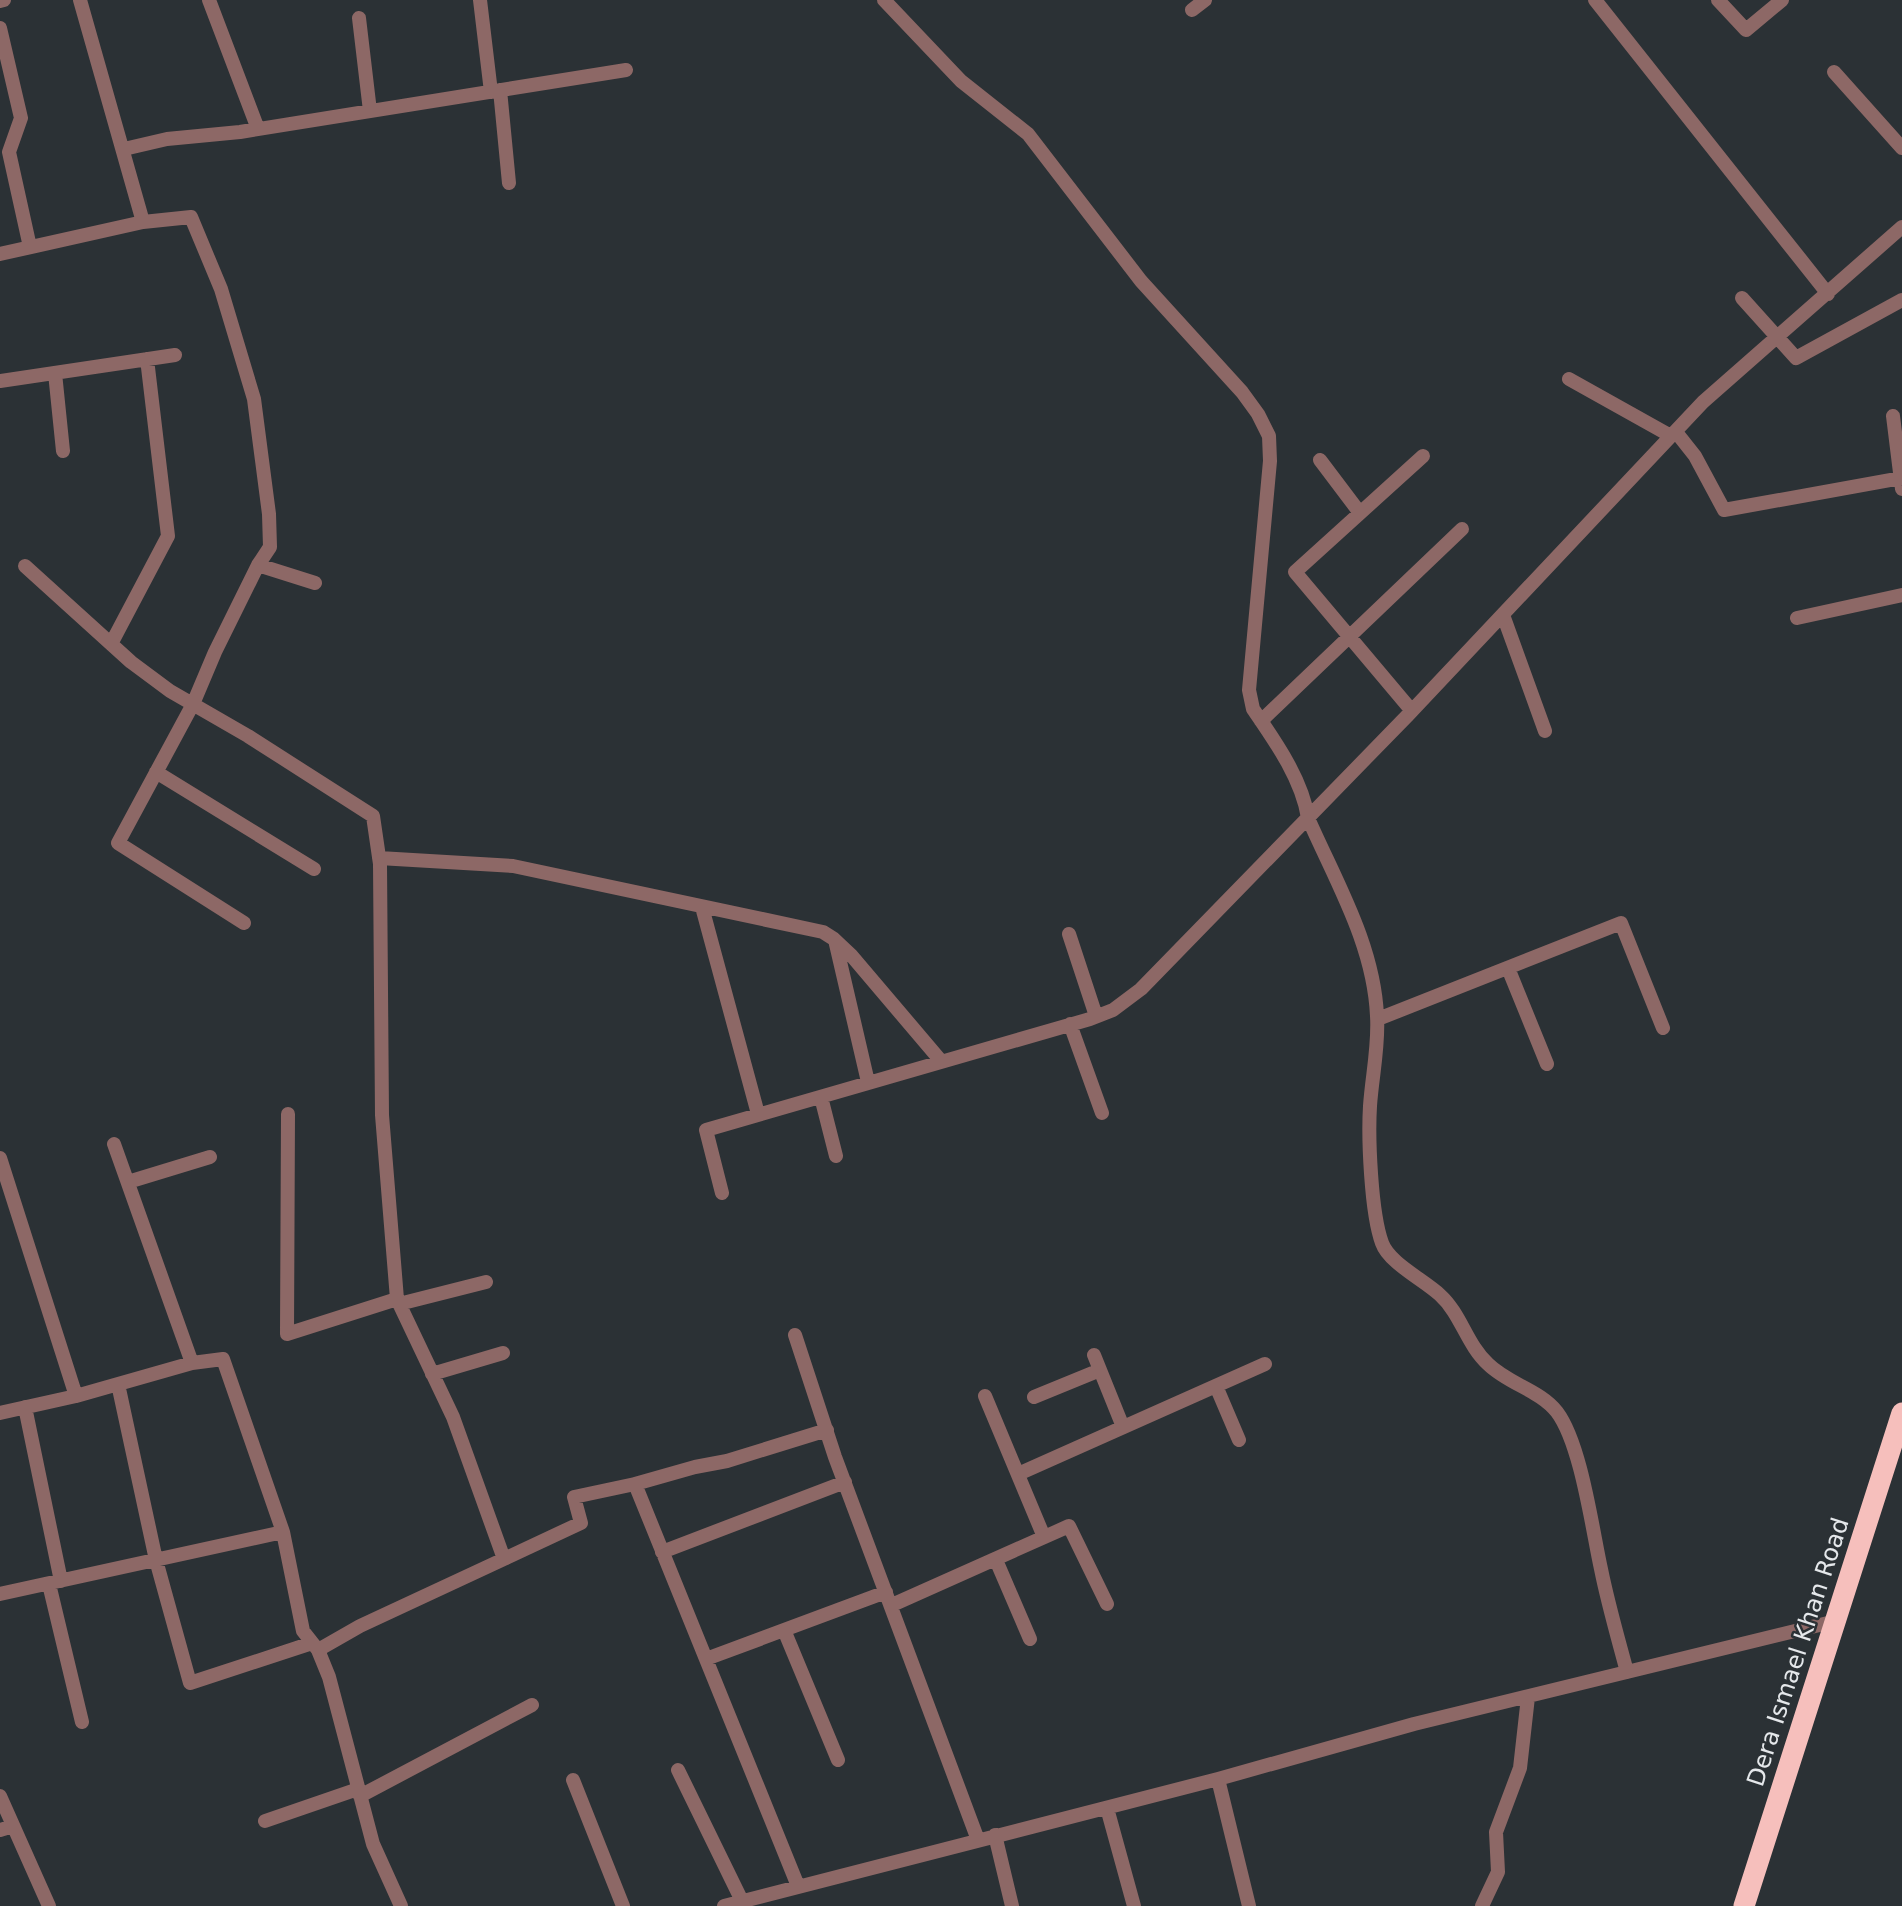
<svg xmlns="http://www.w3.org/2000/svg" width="1902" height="1906" viewBox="0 0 1902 1906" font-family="'DejaVu Sans',sans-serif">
<rect width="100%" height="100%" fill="#2b3135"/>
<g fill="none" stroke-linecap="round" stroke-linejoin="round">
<path stroke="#8d6866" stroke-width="14" d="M80,0l63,222
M209,0l49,129
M480,0l11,92
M884,0l77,81 67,53 113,147 101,111 16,22 11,22 1,25 -21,229 4,19c22,32 49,70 55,109 28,64 66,127 69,198 2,30 -5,60 -7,90 -2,32 1,107 12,137 7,20 42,37 58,52 21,19 27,50 48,69 20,20 52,26 69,48 24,32 35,116 44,157 7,35 17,69 26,103
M1595,0l233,294
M1718,0l28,30 36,-30
M0,1l4,-1
M1192,10l13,-10
M359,18l11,93
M0,28l21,90 -12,34 21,95
M1834,72l68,76
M500,90l9,93
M124,149l43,-10 73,-7 386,-62
M0,254l143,-32 48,-5 30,72 33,110 15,115 1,33 -12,18 -43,87 -22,52 -75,139 126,80
M1742,298l54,60 106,-58
M55,373l8,78
M1569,379l102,57
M0,381l175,-26
M1893,416l9,73
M1676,432l19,24 29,54 178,-32
M1320,460l40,53
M258,565l57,18
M25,566l106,96 39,29 78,45 125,80 7,48 2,251 15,184 56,118 51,142 -144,67 -42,24
M1503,615l42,116
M1797,618l105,-23
M111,644l57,-108 -21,-177
M1412,711l-117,-139 128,-116
M1261,721l201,-192
M156,772l158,97
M379,858l134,8 310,66 11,7 17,16 90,106
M702,907l56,207
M1069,934l27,82
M835,940l33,142
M1508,968l39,96
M1378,1019l243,-96 42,105
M1070,1024l32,89
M821,1097l15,59
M288,1114l-1,220 110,-35
M114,1144l78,219
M0,1158l76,238
M128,1182l82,-25
M722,1193l-16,-63 384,-111 23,-9 28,-21 267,-274 295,-313 199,-175
M399,1304l87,-22
M795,1335l40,122 143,383
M1094,1355l29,72
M432,1374l71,-21
M118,1384l38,176 34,123 122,-40
M1216,1386l23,54
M985,1396l59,141
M1034,1397l66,-27
M25,1407l36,174
M0,1413l76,-17 116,-33 31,-4 60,173 20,99 15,19 11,27 44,167 28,62
M1018,1474l247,-110
M662,1552l183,-70
M504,1559l77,-36 -7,-26 61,-13
M996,1560l34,79
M49,1584l33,138
M0,1594l283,-62
M892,1605l177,-79 38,78
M784,1630l54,130
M706,1659l180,-67
M678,1770l64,131
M1218,1779l31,127
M573,1780l50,126
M0,1796l49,110
M360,1796l172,-91
M1107,1808l27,98
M265,1821l93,-32
M0,1830l13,-4
M995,1835l17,71
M798,1886l-163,-402 60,-17 32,-6 100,-31
M724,1906l494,-127 196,-55 422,-103
M1482,1906l16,-34 -2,-40 24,-64 8,-71"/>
<path stroke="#f6bfbc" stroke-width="21" d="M1744,1906l158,-493"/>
</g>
<g text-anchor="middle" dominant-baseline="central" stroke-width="5" stroke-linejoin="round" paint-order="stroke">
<g font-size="24" fill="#e5e8eb" stroke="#2b3135">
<text transform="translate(1798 1652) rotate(-72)">Dera Ismael Khan Road</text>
</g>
</g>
</svg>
